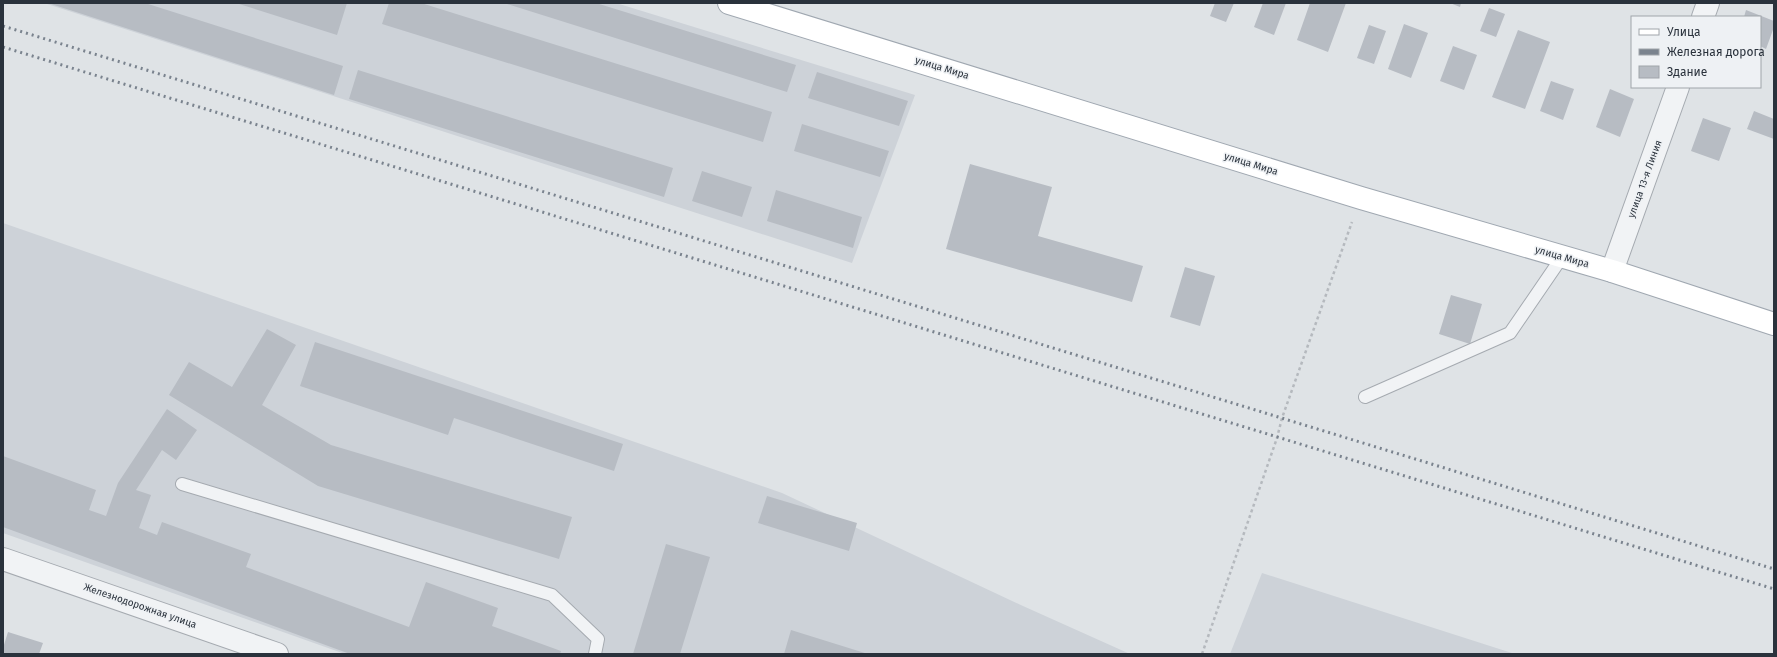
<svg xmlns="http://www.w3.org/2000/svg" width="1777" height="657" viewBox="0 0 1777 657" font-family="'Fira Sans',sans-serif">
<rect width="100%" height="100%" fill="#dfe3e6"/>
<path fill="#cdd2d8" d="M44,3h572l299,92 -63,168z
M3,223l779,270 241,113 107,48h-785l-342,-121z
M1262,573l253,81h-285z"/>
<path fill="#b7bcc3" d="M48,3h97l198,63 -9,29z
M236,3h111l-10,32z
M389,3h32l351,109 -9,30 -381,-118z
M504,3h92l200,62 -9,27z
M1215,3h19l-8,19 -16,-6z
M1263,3h23l-12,32 -20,-8z
M1310,3h36l-18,49 -31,-12z
M1450,3h11l-1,4z
M1489,8l16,6 -9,23 -16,-6z
M1746,10l28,11v6l-8,22 -6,-3v-29h-16z
M1404,24l24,9 -17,45 -23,-9z
M1369,25l17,6 -12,33 -17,-6z
M1518,30l32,12 -25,67 -33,-12z
M1453,46l24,9 -13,35 -24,-9z
M358,70l315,98 -9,29 -315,-98z
M817,72l91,29 -9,25 -91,-28z
M1551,81l23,8 -11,31 -23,-9z
M1610,89l24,10 -14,38 -24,-10z
M1754,111l20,8v20l-27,-10z
M1703,118l28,10 -12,33 -28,-10z
M802,124l87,27 -9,26 -86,-26z
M970,164l82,23 -14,49 105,30 -11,36 -186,-53z
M702,171l50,16 -10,30 -50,-16z
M776,190l86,27 -9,31 -86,-27z
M1185,267l30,9 -15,50 -30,-9z
M1451,295l31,9 -12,40 -31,-10z
M267,329l29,16 -34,60 69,40 241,72 -13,42 -241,-73 -149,-91 20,-33 43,25z
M315,342l308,102 -9,27 -160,-53 -6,17 -148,-49z
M167,409l30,21 -21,30 -14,-10 -26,40 15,5 -12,33 18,7 5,-13 89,32 -5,13 163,60 17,-45 72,26 -6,18 69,25 -1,3h-210l-347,-127v-71l93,34 -7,20 17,6 12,-33z
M767,496l90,27 -8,28 -91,-28z
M666,544l44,13 -30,97h-47z
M791,630l77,24h-84z
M8,632l35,11 -4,11h-36v-6z"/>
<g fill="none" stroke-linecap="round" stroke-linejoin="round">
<g stroke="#a5aab0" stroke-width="14">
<path id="lane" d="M1365,397l145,-64 52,-76
M182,484l370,111 46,44 -3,15"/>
</g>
<g stroke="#a5aab0" stroke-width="24">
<path id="street" d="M1703,17l5,-14
M1612,271l66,-184
M3,559l274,95"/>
</g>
<g stroke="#a0a8b1" stroke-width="24">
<path id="primary" d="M729,3l632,195 251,73 162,53"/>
</g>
<path stroke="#b5b9be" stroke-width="2.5" stroke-dasharray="3 3" stroke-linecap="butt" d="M1202,654l75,-216 5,-20 70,-196"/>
<use href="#lane" stroke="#f1f3f5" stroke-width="12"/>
<use href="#street" stroke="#f1f3f5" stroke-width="22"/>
<use href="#primary" stroke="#fff" stroke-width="22"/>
<path stroke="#7a838e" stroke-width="3" stroke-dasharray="2 4" stroke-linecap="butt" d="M3,26l1771,543
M3,47l1771,542"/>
</g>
<g text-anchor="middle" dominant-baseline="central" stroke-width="3" stroke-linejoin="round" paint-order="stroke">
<g font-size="10" fill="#2a323c" stroke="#eef1f4">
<text transform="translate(942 68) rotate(17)">улица Мира</text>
<text transform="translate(1251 164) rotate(17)">улица Мира</text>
<text transform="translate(1645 179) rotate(-70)">улица 13-я Линия</text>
<text transform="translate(1562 257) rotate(16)">улица Мира</text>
<text transform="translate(140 606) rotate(19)">Железнодорожная улица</text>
</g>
</g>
<rect width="1777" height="657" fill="none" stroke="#2a323c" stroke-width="8"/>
<rect x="1631" y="16" width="130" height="72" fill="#eef1f4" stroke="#a0a5aa"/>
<rect x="1639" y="29" width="20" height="6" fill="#ffffff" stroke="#a0a5aa"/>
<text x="1667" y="36" font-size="12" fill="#2a323c">Улица</text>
<rect x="1639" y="49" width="20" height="6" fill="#7a838e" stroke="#a0a5aa"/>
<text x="1667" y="56" font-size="12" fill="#2a323c">Железная дорога</text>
<rect x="1639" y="66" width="20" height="12" fill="#b7bcc3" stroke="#a0a5aa"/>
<text x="1667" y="76" font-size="12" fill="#2a323c">Здание</text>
</svg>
